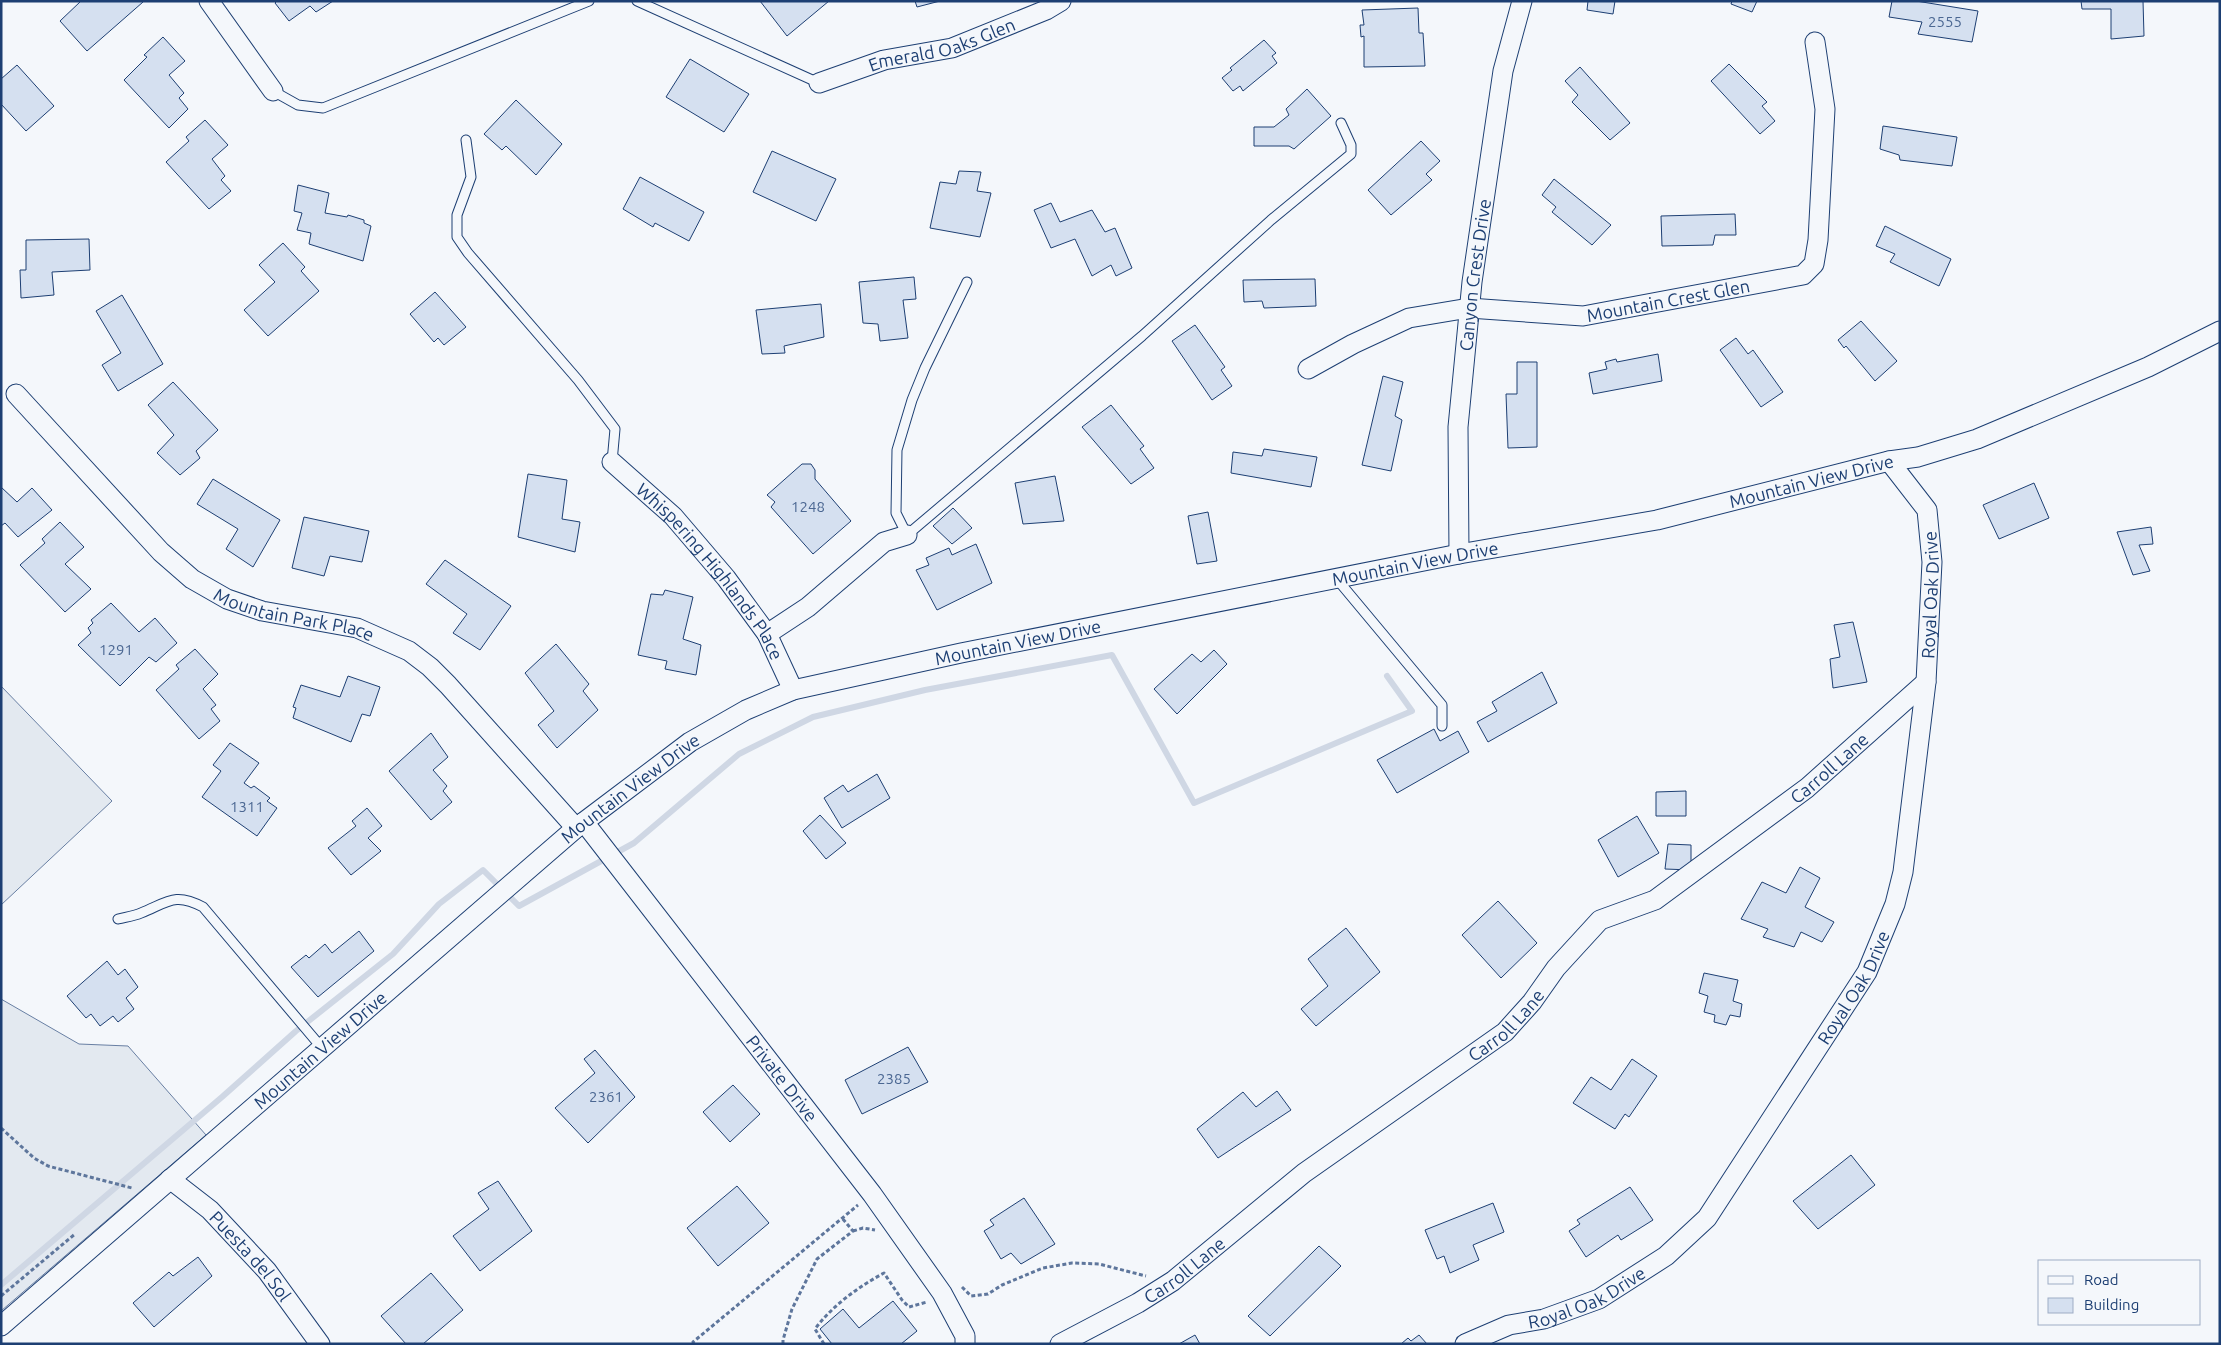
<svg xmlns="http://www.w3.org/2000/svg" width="2221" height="1345" viewBox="0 0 2221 1345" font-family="Ubuntu,sans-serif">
<rect width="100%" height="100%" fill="#f4f7fb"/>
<path fill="#e3e9f0" stroke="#687fa3" d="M1,686l111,115 -111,104z
M1,999l78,45 49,2 78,89 -205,176z"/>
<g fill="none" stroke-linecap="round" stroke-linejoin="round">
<path stroke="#cfd7e4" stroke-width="6" d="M1,1285l221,-188 74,-66 97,-77 46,-50 44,-34 36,36 115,-63 105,-89 74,-37 112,-27 187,-35 82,148 218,-92 -25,-35"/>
</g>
<path fill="#d5e0f0" stroke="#1d3f73" d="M81,1h62v1l-56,49 -27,-30z
M277,1h56l-17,11 -6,-6 -21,15 -14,-18z
M760,1h69l-42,35z
M915,1h25l-23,6z
M1588,1h27l-2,13 -26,-4z
M1732,1h25l-5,11 -21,-8z
M1892,1h24l62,10 -6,31 -54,-8 4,-12 -33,-5z
M2081,1h62l1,35 -33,3v-30h-29z
M1418,8l1,25h4l2,33 -61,1v-31l-3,1 -1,-12h4l-2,-15z
M163,37l22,24 -16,14 15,18 -5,5 9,11 -19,19 -45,-48 23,-23 -3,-2z
M1264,40l12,13 -4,3 5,7 -34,28 -3,-5 -7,5 -11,-13 10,-8 -2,-2z
M690,59l59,35 -25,38 -58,-35z
M1729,64l38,38 -5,4 13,15 -15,13 -49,-53z
M17,65l37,41 -28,25 -25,-27v-25z
M1580,67l50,56 -20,17 -38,-38 6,-7 -13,-14z
M1307,89l24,27 -37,33 -5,-3h-35v-19h20l15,-12 -3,-6z
M516,100l46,44 -26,31 -30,-29 -4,4 -18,-16z
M205,120l23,25 -16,14 13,17 -4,4 10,11 -22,18 -43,-47 23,-21 -3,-4z
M1883,126l74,11 -5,29 -52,-6 -1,-5 -19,-6z
M1421,141l19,20 -14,13 6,6 -41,35 -23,-25z
M772,151l64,28 -20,42 -63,-29z
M959,171l22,1 -4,19 14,2 -11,44 -50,-9 10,-46 16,2z
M640,177l64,35 -15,29 -34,-18 -2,4 -30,-18z
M1554,179l57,46 -19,20 -40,-33 4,-5 -14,-12z
M298,185l31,8 -4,20 22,4 1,-2 16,5v3l7,3 -8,35 -54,-17 2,-11 -14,-3 5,-17 -8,-2z
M1051,203l9,19 32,-12 13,22 10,-4 17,40 -16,8 -5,-11 -19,11 -17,-37 -24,9 -17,-38z
M1735,214l1,21h-21l-2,10 -51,1 -1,-30z
M1885,226l66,33 -12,27 -49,-24 5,-8 -19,-8z
M89,239l1,31 -38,2 2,23 -33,3 -1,-28h6v-30z
M283,243l22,24 -4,4 18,20 -51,45 -24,-26 31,-28 -16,-17z
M914,277l2,22 -13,1 5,38 -28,3 -2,-17 -15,-1 -4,-41z
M1315,279l1,27 -52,2 -2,-7 -18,1 -1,-22z
M435,292l31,35 -22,18 -6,-7 -4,4 -24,-28z
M122,295l41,69 -45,27 -16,-26 19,-12 -25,-42z
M821,304l3,33 -40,9 1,7 -23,1 -6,-44z
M1861,321l36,40 -22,20 -29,-35 -2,2 -6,-8z
M1195,325l30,42 -4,3 11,16 -20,14 -40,-59z
M1736,338l12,16 5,-4 30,42 -22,15 -41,-57z
M1658,354l4,27 -69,13 -4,-21 18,-4 -2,-7 11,-3 1,3z
M1517,362h20v85l-29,1 -2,-54h11z
M1383,376l20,6 -8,34 7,4 -11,51 -29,-6z
M173,382l45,48 -22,21 4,7 -20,17 -23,-22 17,-18 -26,-30z
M1111,405l33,41 -4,3 14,19 -23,16 -49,-57z
M1264,449l53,8 -6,30 -80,-14 2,-21 29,4z
M802,464h9l4,6v9l36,42 -38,33 -42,-47 4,-5 -8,-7z
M528,474l39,6 -5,39 18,3 -5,30 -57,-15z
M1055,476l9,45 -41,3 -8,-41z
M213,479l67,41 -27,47 -27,-18 12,-20 -41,-25z
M2034,483l15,35 -50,21 -16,-34z
M1,487l16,15 15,-14 20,22 -34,27 -13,-14 -4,3z
M953,508l19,20 -20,16 -19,-18z
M1208,512l9,49 -20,3 -9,-48z
M304,517l65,14 -7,31 -32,-6 -6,20 -32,-8z
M60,522l24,25 -19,17 26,25 -26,23 -45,-47 25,-22 -3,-4z
M2151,527l2,17 -14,1 11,26 -17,4 -16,-43z
M976,544l16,39 -55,27 -21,-40 13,-5 -3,-7 23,-10 3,7z
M445,560l66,46 -31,44 -27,-17 14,-19 -41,-30z
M665,590l28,7 -10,42 18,6 -5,30 -31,-6 2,-8 -29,-6 13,-61 12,1z
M111,603l28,29 16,-14 22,25 -21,19 -7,-5 -29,29 -42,-41 13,-12 -3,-5 5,-5 -2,-3z
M1853,622l14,60 -34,6 -3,-29 10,-2 -6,-32z
M556,644l33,40 -6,7 15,19 -41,38 -19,-23 16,-14 -29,-38z
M195,649l23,25 -15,15 13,16 -5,4 9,12 -21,18 -43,-49 23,-21 -3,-4z
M1214,650l13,14 -50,50 -23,-25 38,-35 9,8z
M1542,672l15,31 -69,39 -11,-20 20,-11 -5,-9z
M348,676l32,11 -10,29 -8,-2 -11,28 -58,-24 3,-10 -3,-1 8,-22 39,12z
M1434,729l6,12 18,-10 11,21 -72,41 -20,-33z
M431,733l17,24 -15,13 14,16 -4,5 9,11 -21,18 -42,-49z
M230,743l29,20 -15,20 7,5 3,-2 16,12 -3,3 10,7 -20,28 -55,-39 19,-26 -8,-6z
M877,774l13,24 -48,30 -18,-30 19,-13 5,7z
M1686,791v25h-30v-24z
M367,808l15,18 -14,12 13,13 -30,24 -23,-27 28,-22 -4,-5z
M820,815l26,28 -20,16 -23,-28z
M1637,816l22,37 -41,24 -20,-37z
M1668,844l23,1v25l-26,-1z
M1800,867l20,11 -15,29 29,15 -12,20 -21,-10 -7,15 -31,-10 5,-8 -27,-10 21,-37 24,11z
M1498,901l39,42 -36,35 -39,-43z
M1346,928l34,44 -64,54 -15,-17 27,-23 -20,-27z
M359,931l15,20 -56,46 -27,-30 15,-12 3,3 16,-14 7,9z
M107,961l11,14 7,-6 13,18 -12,11 8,11 -16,13 -5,-6 -13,10 -9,-12 -5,4 -19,-22z
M1704,973l34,7 -5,21 9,3 -2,13 -10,-2 -4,10 -12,-3 1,-7 -11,-3 4,-16 -9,-3z
M908,1047l20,35 -66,32 -17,-34z
M595,1050l40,47 -47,46 -33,-35 40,-35 -11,-14z
M1632,1059l25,17 -28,41 -4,-3 -10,15 -42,-26 18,-26 20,13z
M733,1085l27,29 -30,28 -27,-30z
M1277,1091l14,19 -73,48 -21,-29 46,-37 13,15z
M1851,1155l24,30 -57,44 -25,-28z
M498,1181l34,50 -52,40 -27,-35 36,-27 -11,-16z
M737,1186l32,37 -51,43 -31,-38z
M1630,1187l23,33 -32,20 -3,-5 -32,22 -17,-26 11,-7 -3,-4z
M1024,1198l31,46 -34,20 -10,-11 -10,6 -17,-28 10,-6 -4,-5z
M1493,1203l11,29 -31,13 6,15 -29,13 -6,-17 -7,3 -12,-29z
M1319,1246l22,20 -71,70 -22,-20z
M198,1257l14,19 -58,51 -21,-24 36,-31 4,4z
M431,1273l32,37 -40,34h-17l-25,-28z
M893,1301l24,30 -16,13h-69l-12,-15 23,-20 16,19z
M1195,1335l5,9h-21z
M1419,1335l8,9h-26l7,-6 3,3z"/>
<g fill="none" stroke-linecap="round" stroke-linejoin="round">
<g stroke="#1d3f73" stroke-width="11">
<path id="service" d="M637,1l182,82
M273,91l25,14 25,3 266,-107
M466,140l5,37 -14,38v22l11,16 110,127 37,49 -3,33
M967,282l-42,86 -13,32 -15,50 -1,63 11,22 235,-199 129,-116 80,-66v-9l-10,-22
M1336,578l106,127v21
M118,919c8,-2 16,-3 23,-6 27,-11 34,-21 62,-6l119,141"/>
</g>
<g stroke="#1d3f73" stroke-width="21">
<g id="minor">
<path d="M209,1l64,90"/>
<path id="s1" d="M819,83l65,-23 68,-12 94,-38 15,-9"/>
<path id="s2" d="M1308,369l45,-25 56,-26 60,-10 114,8 220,-41 11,-11 4,-24 7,-131 -10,-67"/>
<path id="s3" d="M16,394l145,158 31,27 35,20 35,12 95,17 52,23 21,16 18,18 128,143"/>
<path id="s4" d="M612,462l61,54 53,62 41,56 26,56"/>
<path id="s5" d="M1459,554l-1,-127 14,-145 31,-211 19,-70"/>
<path d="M767,634l41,-27 76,-65 23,-7"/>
<path id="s6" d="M584,822l288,372 70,99 23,43v8"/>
<path id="s7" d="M170,1179l40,31 57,61 53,73"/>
<path id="s8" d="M1,1326l575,-498 114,-86 56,-32 47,-20 168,-37 498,-99 198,-34 232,-59 29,-4 59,-18 171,-72 72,-36"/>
<path id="s9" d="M1060,1344l78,-41 35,-22 131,-108 201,-141 27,-30 24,-34 44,-48 55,-20 152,-112 119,-106"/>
<path id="s10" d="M1465,1344l44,-19 35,-6 55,-20 67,-43 41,-38 160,-246 28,-68 8,-32 23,-190 6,-120 -5,-52 -38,-49"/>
</g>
</g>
<path stroke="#5e769c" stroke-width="3" stroke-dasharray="4 2.5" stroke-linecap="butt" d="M1,1128l33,30 14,8 84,22
M853,1231l10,-3 12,2
M962,1287l9,9 17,-2 14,-9 41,-17 29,-5 27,1 47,12
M1,1296l74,-62
M694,1344l-1,-2 165,-137
M783,1344v-4l9,-31 25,-50 36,-28 -11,-13
M824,1344l-9,-15c17,-23 43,-42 69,-56l18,27 7,7 18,-5"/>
<use href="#service" stroke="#f4f7fb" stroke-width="9"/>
<use href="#minor" stroke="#f4f7fb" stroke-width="19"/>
</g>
<g text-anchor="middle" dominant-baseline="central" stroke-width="4" stroke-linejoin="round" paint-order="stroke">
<g font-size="15" fill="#4b6792">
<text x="1945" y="21">2555</text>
<text x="808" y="506">1248</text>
<text x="116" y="649">1291</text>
<text x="247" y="806">1311</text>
<text x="894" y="1078">2385</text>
<text x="606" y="1096">2361</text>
</g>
<g font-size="18" fill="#1d3f73" stroke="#f4f7fb">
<text stroke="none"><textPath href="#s1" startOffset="129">Emerald Oaks Glen</textPath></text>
<text stroke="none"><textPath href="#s5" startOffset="280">Canyon Crest Drive</textPath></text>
<text stroke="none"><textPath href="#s2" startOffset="375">Mountain Crest Glen</textPath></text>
<text stroke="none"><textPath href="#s8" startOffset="2059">Mountain View Drive</textPath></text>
<text stroke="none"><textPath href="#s8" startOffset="1654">Mountain View Drive</textPath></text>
<text stroke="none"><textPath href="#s4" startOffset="148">Whispering Highlands Place</textPath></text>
<text stroke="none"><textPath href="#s10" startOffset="956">Royal Oak Drive</textPath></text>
<text stroke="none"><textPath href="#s3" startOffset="365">Mountain Park Place</textPath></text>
<text stroke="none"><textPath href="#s8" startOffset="1249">Mountain View Drive</textPath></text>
<text stroke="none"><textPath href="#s9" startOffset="969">Carroll Lane</textPath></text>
<text stroke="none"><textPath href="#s8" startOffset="828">Mountain View Drive</textPath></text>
<text stroke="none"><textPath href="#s10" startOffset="551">Royal Oak Drive</textPath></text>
<text stroke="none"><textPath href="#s9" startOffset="550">Carroll Lane</textPath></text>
<text stroke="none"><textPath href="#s8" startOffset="422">Mountain View Drive</textPath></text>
<text stroke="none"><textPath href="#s6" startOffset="324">Private Drive</textPath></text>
<text stroke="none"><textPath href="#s7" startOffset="112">Puesta del Sol</textPath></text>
<text stroke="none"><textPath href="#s9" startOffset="145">Carroll Lane</textPath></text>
<text stroke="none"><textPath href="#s10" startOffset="131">Royal Oak Drive</textPath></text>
</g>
</g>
<rect width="2221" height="1345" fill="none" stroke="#1d3f73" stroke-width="5"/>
<rect x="2038" y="1260" width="162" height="65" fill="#f4f7fb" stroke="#9eadc5"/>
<rect x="2048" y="1276" width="25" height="8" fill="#f4f7fb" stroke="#9eadc5"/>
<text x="2084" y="1285" font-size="15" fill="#1d3f73">Road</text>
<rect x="2048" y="1298" width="25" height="15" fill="#d5e0f0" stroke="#9eadc5"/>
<text x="2084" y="1310" font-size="15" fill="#1d3f73">Building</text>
</svg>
